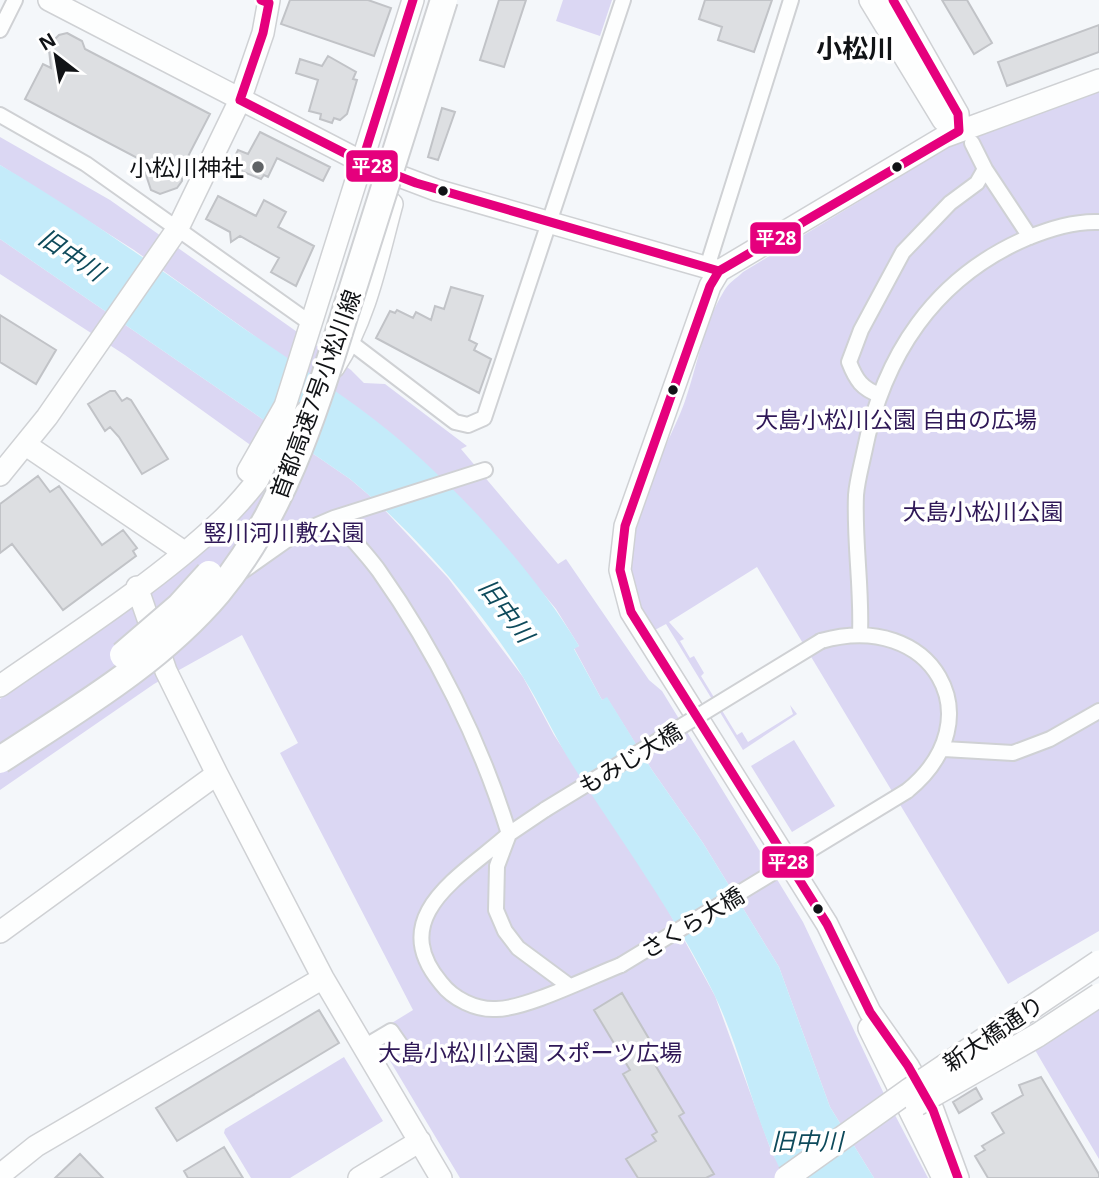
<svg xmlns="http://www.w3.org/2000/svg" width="1099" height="1178" viewBox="0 0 1099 1178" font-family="'Open Sans','Noto Sans JP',sans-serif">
<rect width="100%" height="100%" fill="#f4f7fa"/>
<path fill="#dbd7f3" d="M563,0h49l-12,36 -44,-15z
M1099,90v841l-91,53 -251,-417 -88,55 15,17 -4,2 10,17 4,-2 10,17 -3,3 36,59 5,-3 6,10 45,-28 -3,-9 7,9 -54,36 -77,-126 -13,7c-15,-24 -25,-46 -25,-75 0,-47 41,-110 57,-155 13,-37 18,-76 39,-110 4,-8 13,-13 19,-19l209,-127z
M0,137l110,63 241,170 13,13 21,1 82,62 -6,3 97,115 8,-5 83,121 13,11 141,231 81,172 44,84h-54l-44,-71 -51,-140 -76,-124 -51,-73 -45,-72 -5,2 -28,-52 5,-2 -23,-37 -59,-71 -108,-106 -255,-182 -134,-85z
M0,239l350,240 27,23 71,76 75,99 31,58 105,159 56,102 57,157 15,25h-327l-86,-144 39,-24 -133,-257 18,-10 -56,-108 -88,49 -154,106v-91l171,-125 103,-112 -149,-107 -125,-81z
M794,740l41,66 -43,26 -41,-66z
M1099,1008v151l-64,-109z
M344,1057l39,64 -93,57h-39l-27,-45 1,-4z"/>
<path fill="#c4ebfa" d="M0,165c80,47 154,100 229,153 54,38 110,73 161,114 67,55 144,139 189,214l-5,3 28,51 5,-3 45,73 51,73 76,124 51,140 44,71h-87l-8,-11c-27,-55 -38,-118 -65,-173 -39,-80 -91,-150 -139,-225 -19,-29 -33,-62 -52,-92 -41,-68 -112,-148 -173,-198l-350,-240z"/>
<path fill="#dddfe2" stroke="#c1c3c7" stroke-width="2" d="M290,0h78l23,8 -17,48 -93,-32z
M499,0h27l-22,67 -24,-7z
M705,0h67l-18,52 -36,-12 4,-13 -23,-8z
M942,0h25l25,43 -18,11z
M1099,25v27l-92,34 -9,-24z
M67,33l15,8 3,8 125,65 -28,54v13l-5,7 -17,6 -9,-4 -6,-18 2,-9 -122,-64 18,-35 8,4 -2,-18 3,-8 7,-7z
M328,56l28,16 -3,7 4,1 -10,34 -7,6 -6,-2 -2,5 -12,-4 1,-5 -12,-3 9,-31 -22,-7 4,-14 22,7z
M442,108l13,4 -17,48 -10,-3z
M260,132l70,35 -7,14 -46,-23 -9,19 -4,-2 -3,4 -20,-8 3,-6 -11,-5 5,-10 10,4z
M218,196l38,20 8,-16 22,12 -8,15 36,19 -18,40 -25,-14 8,-14 -39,-22 -9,6 -1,-10 -24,-13z
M451,287l32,9 -14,44 8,4 -3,6 17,9 -12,34 -103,-55 14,-27 5,2 2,-3 16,8 3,-6 15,8 4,-14 9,3z
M0,315l56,35 -20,34 -36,-22z
M110,391h5l7,10 5,-3 4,2 37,59 -26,15 -23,-37 -9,-10 -5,4 -17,-27z
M38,476l12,16 9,-6 43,59 21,-15 14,18 -4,3 3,5 -73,54 -51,-66 -12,9v-49z
M622,993l33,56 -7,4 36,60 -5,3 35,58 -8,4h-68l-12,-19 30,-18 -4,-6 5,-3 -34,-58 7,-4 -36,-60z
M319,1010l20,33 -162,98 -21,-33z
M1041,1077l58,97v4h-111l-13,-22 10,-6 -3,-4 22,-13 -12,-20 31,-18 -4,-10z
M976,1088l6,11 -23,14 -6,-11z
M224,1147l19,31h-55l-4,-7z
M80,1154l23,24h-48z"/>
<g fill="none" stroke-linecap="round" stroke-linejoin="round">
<g stroke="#cfd1d4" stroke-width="18">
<path id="street" d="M0,30l15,-30
M0,115l86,49 227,161
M985,169l45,68
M718,270l-9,-9 82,-261
M350,342l105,80 13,3 16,-7 139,-418
M880,395c-18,-6 -24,-15 -31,-33l12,-32 42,-78 47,-49 27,-20 8,-14 -13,-26
M334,518c15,18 32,35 45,53 56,79 102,171 130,263 -44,40 -125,81 -68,149 12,16 35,27 55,26 30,0 94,-32 125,-44
M243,571l51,-36 40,-17 151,-48
M860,634c2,-46 -6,-92 -4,-139 1,-13 5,-28 8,-42 19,-97 70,-175 163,-215 23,-9 47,-17 72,-16
M821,641c111,-32 175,78 86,150
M944,749l69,4 37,-14 49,-28
M546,809l-37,25 -12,32 -1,44 9,21 13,17 50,37
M364,1047l27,-16 9,13"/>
</g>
<g stroke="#cfd1d4" stroke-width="24">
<path id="secondary" d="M49,0l313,162 74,28 283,81
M870,0l73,120 16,11
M893,0l65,114 1,17
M334,367c32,-49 43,-108 58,-163
M26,445l158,107
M248,471l37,-65 128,-406
M0,475l47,-58 131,-189 62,-128 23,-67 6,-33
M137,587l29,84 51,103 106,204 118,200
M0,686c72,-50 156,-104 220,-164 34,-32 60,-72 86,-110
M0,932l217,-158
M869,1028l74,150
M0,1175l36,-29 287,-168
M359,1178l61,-37
M958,1178l-25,-68 -25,-44 -38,-54 -43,-88 -196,-312 -11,-42 5,-44 85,-240 9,-15 225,-134 155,-57"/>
</g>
<use href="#street" stroke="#fdfefe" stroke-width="14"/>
<use href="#secondary" stroke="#fdfefe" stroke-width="21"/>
<g stroke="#cfd1d4" stroke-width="18" stroke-linecap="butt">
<path id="street-bridge" d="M546,809l275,-168
M621,965l286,-174"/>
</g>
<g stroke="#cfd1d4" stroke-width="26" stroke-linecap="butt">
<path id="primary-bridge" d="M917,1104l121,-69 61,-40
M786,1178l122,-87 191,-129"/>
</g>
<g stroke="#cfd1d4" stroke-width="30" stroke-linecap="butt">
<path id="highway-bridge" d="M123,655l57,-49 29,-32
M0,760c76,-50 159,-98 218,-168 72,-87 101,-198 135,-304 30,-96 61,-192 91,-288"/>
</g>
<use href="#street-bridge" stroke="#fdfefe" stroke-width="14"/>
<use href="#primary-bridge" stroke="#fdfefe" stroke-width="23"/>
<use href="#highway-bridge" stroke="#fdfefe" stroke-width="26"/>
<g stroke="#fff" stroke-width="14">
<path id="bus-1" d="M261,0l8,3 -6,30 -23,67 122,62 54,21 303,88
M893,0l65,114 1,17 -240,140 -9,15 -85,240 -5,44 11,42 196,312 43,88 38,54 25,44 25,68
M362,162l51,-162"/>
</g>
<use href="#bus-1" stroke="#e5007d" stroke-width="9"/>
</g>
<circle fill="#606366" stroke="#fff" stroke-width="2.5" cx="258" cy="167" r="7"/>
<g fill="#111316" stroke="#fff" stroke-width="2.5">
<circle cx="897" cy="167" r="6"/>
<circle cx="443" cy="191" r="6"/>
<circle cx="673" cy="390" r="6"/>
<circle cx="818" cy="909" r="6"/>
</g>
<g text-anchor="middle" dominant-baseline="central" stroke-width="7" stroke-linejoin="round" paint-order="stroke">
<g font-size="23" fill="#111316" stroke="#fff" text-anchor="end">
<text x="244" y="167">小松川神社</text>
</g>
<g font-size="23" fill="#111316" stroke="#fff">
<text transform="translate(315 394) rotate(-70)">首都高速7号小松川線</text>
<text transform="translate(630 758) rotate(-31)">もみじ大橋</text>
<text transform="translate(692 922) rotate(-31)">さくら大橋</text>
<text transform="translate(993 1033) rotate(-34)">新大橋通り</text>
</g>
<g font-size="23" fill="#2f1857" stroke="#fff">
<text x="896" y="419">大島小松川公園 自由の広場</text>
<text x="983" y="511">大島小松川公園</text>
<text x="284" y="532">竪川河川敷公園</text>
<text x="530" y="1052">大島小松川公園 スポーツ広場</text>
</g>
<g font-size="24" font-style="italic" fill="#0e4a5b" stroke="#fff">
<text transform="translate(72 254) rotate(34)">旧中川</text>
<text transform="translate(507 610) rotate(53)">旧中川</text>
<text x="807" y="1140">旧中川</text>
</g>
<g font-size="26" font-weight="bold" fill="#111316" stroke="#fff">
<text x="855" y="48">小松川</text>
</g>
</g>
<g stroke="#fff" stroke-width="2.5">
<rect x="345" y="149" width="54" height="34" rx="7" fill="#e5007d"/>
<rect x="749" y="221" width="53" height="34" rx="7" fill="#e5007d"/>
<rect x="761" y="845" width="54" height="34" rx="7" fill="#e5007d"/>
</g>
<g font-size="19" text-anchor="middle" font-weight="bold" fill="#fff">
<text x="372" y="173">平28</text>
<text x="776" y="245">平28</text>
<text x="788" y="869">平28</text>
</g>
<g transform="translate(56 56) rotate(329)" stroke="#ffffff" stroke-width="5" paint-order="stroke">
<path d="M0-5L12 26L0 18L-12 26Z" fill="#111316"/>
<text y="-10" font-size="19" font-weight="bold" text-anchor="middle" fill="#111316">N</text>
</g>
</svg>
